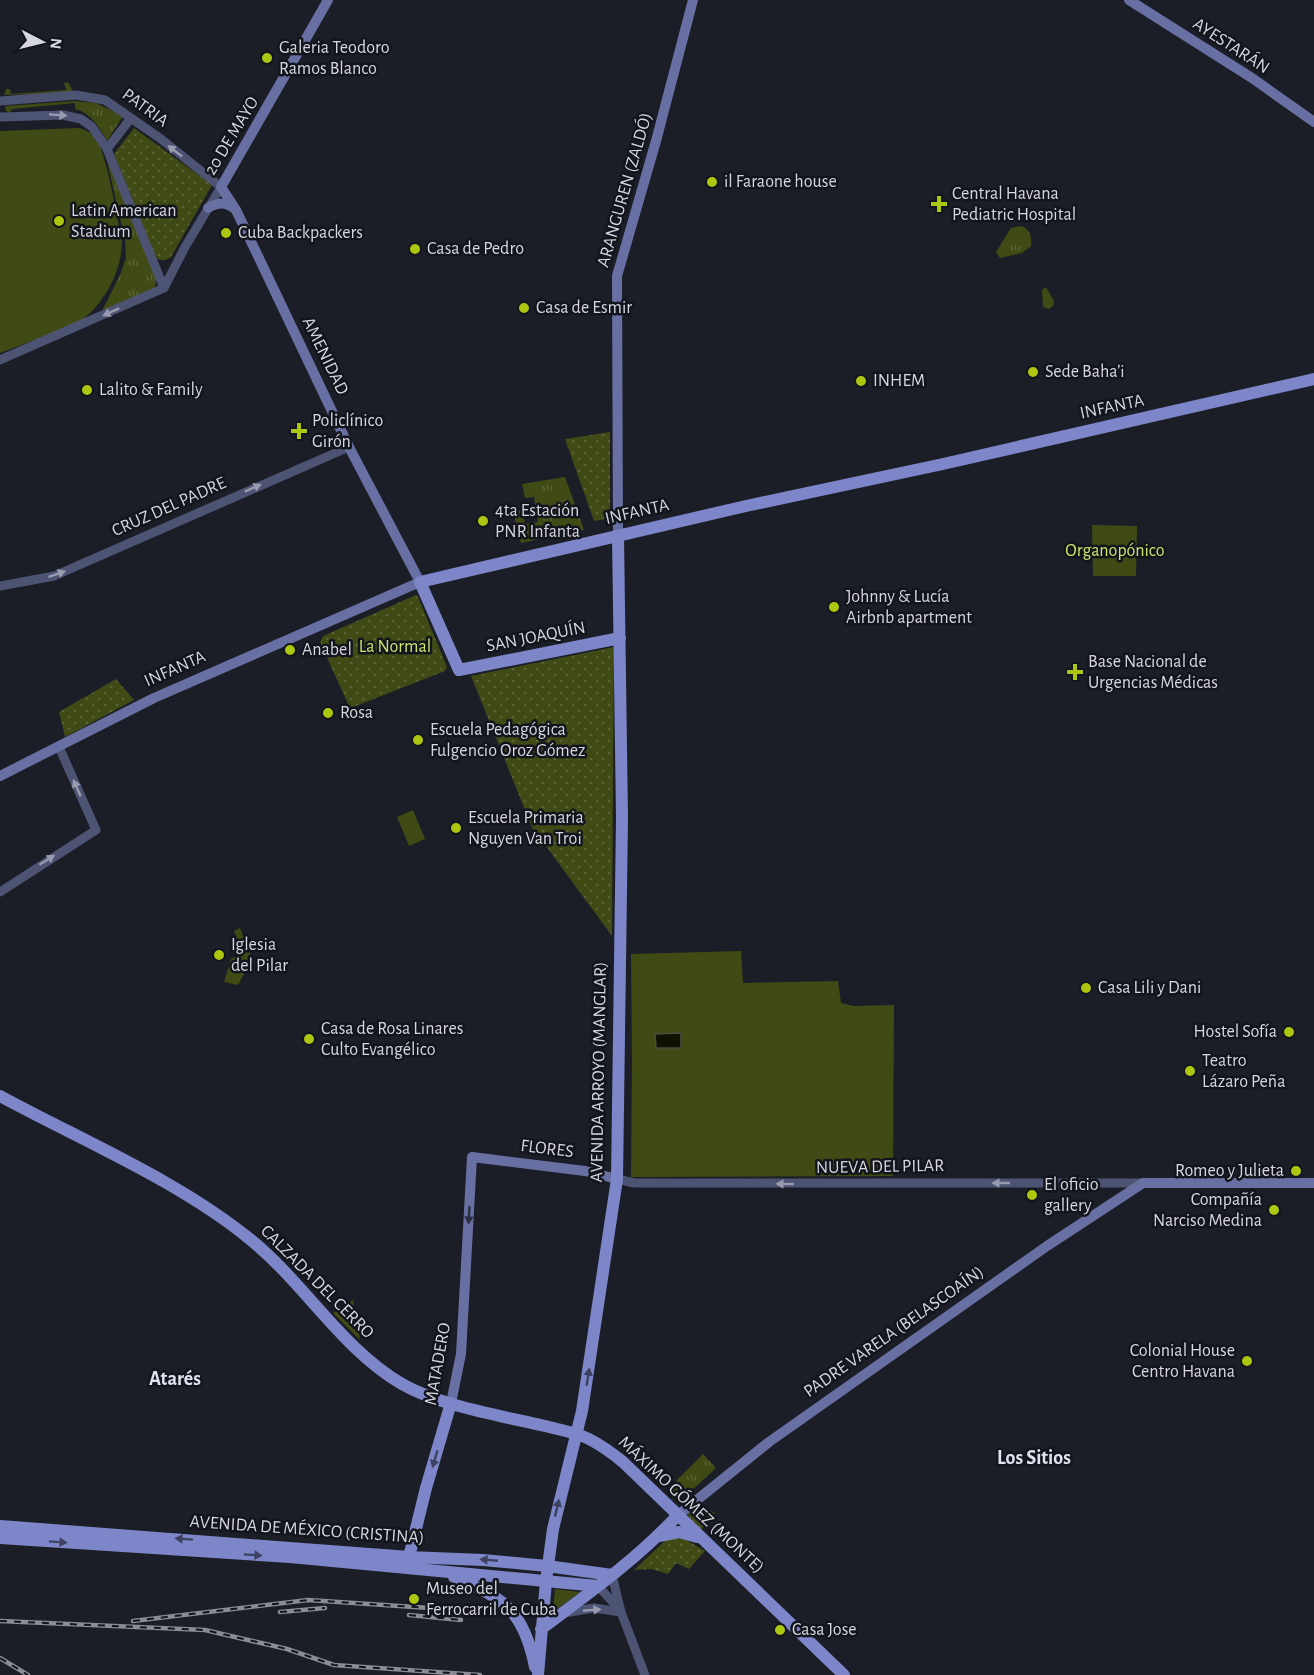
<svg xmlns="http://www.w3.org/2000/svg" width="1314" height="1675" viewBox="0 0 1314 1675" font-family="'Alegreya Sans',sans-serif">
<defs>
<pattern id="grass-tufts" width="24" height="20" patternUnits="userSpaceOnUse" patternTransform="scale(1.5)"><rect width="24" height="20" fill="#404a14"/><path d="M3 7l-1-3M5 7V3M7 7l1-3M15 17l-1-3M17 17v-4M19 17l1-3" fill="none" stroke="#5b6336"/></pattern>
<pattern id="park-dots" width="8" height="8" patternUnits="userSpaceOnUse" patternTransform="scale(1.5)"><rect width="8" height="8" fill="#404a14"/><path d="M2 2h.1M6 6h.1" fill="none" stroke="#5b6336" stroke-width="1.8" stroke-linecap="round"/></pattern>
</defs>
<rect width="100%" height="100%" fill="#1c1e27"/>
<path fill="url(#grass-tufts)" d="M75,101l21,2 27,13 -16,25c-7,-13 -17,-29 -32,-32z
M104,148l51,128 1,8 -3,7 -52,22 19,-38 6,-17 -1,-18z
M1022,226c8,4 10,11 9,20l-9,7 -22,5 -4,-6 15,-24z
M565,477l19,53 -63,13 -8,-32 9,-1 3,14 13,-2 -4,-25 -9,1 -3,-14z
M703,1454l13,14c-8,7 -27,27 -36,29 -5,0 -10,-4 -13,-7z
M555,1589l25,3 -27,20z"/>
<path fill="url(#park-dots)" d="M134,128l78,57 -41,72c-5,3 -9,5 -15,1l-42,-104z
M610,432v86l-16,3 -29,-82z
M416,595l2,2 29,70 -2,4 -92,36 -4,-1 -29,-64 3,-6z
M614,647l-2,289 -66,-90 -6,1 -69,-171z
M116,679l18,21 -69,37 -6,-25z
M353,1300l7,40 -27,-27z
M699,1504l16,9 -15,18 -10,-8 -2,-10z
M675,1537l8,1 22,13 -16,18 -13,-6 -8,11 -17,-5 -17,1 34,-32z"/>
<path fill="#404a14" d="M68,82l6,11 -70,2 2,-6h4l1,5 55,-4 -2,-7z
M75,101v2l-63,6 -2,4 -4,-2 -1,-5z
M79,128c6,2 12,4 16,9 11,13 23,84 27,104 0,32 -20,67 -47,84l-75,28v-222z
M1046,287l8,14 -1,5 -4,3 -6,-2 -1,-17z
M1092,525l45,1 -1,50h-43z
M413,810l12,29 -16,7 -12,-29z
M240,928l12,31 -14,26 -14,-3 7,-23 12,-6 -9,-22z
M741,951l2,32 95,-2 3,22 13,3 40,-1 -1,171 -262,1 1,-118 -1,-105z"/>
<path fill="#0e1200" stroke="#4a4d43" stroke-width="1.5" d="M681,1033v15h-25l-1,-14z"/>
<g fill="none" stroke-linecap="round" stroke-linejoin="round">
<path stroke="#4d5373" stroke-width="9" d="M0,101l76,-6 29,5 56,39 60,48 -36,60 -21,41
M0,117l63,-2 18,4 11,8 15,22 57,139
M107,149l24,-31
M0,360l164,-72
M0,586l54,-10 295,-129
M0,892l96,-62 -37,-83
M617,1179l17,4h509
M612,1575l9,37 24,63
M598,1586l22,24
M564,1613l30,-5 27,4"/>
<path stroke="#6870a3" stroke-width="10" d="M1129,0l123,78 62,44
M208,208c10,-6 18,-6 27,1
M618,536l-1,-260 39,-135 37,-141
M0,776l154,-78 266,-116 -71,-135 -113,-237 -15,-23 107,-187
M451,1403l10,-49 11,-197 113,14 32,8
M677,1516l92,-74 278,-196 96,-63h171"/>
<path stroke="#7c86c8" stroke-width="12" d="M620,638l-161,32 -39,-88 326,-76 197,-42 371,-85
M0,1096c83,45 179,85 251,144 54,44 91,109 151,144 38,22 100,32 143,42 15,4 30,6 44,13 12,6 23,14 34,23l221,213
M0,1526l409,31 74,3 64,6 65,9
M659,1536l20,-4 18,5
M0,1538l290,19 308,29
M413,1563l-4,-6 17,-69 25,-85
M454,1577c50,21 70,34 81,90
M541,1629c47,-35 96,-70 136,-113
M538,1675l8,-94 7,-52 29,-118 35,-232 5,-361 -4,-282"/>
<g stroke="#8b8c94" stroke-width="4.5">
<path id="rail" d="M280,1612l45,-4
M409,1615l52,5
M0,1621l205,9 82,19 47,16 146,10
M133,1621l175,-21 137,9
M0,1658l28,17"/>
</g>
<use href="#rail" stroke="#13151d" stroke-width="2" stroke-dasharray="7" stroke-linecap="butt"/>
</g>
<defs><path id="oneway-solid" d="M-6-.8H1V-3.2L6.5 0L1 3.2V.8H-6Z" transform="scale(1.5)"/></defs>
<g fill="#989cae">
<use href="#oneway-solid" transform="translate(58 115) rotate(5)"/>
<use href="#oneway-solid" transform="translate(175 151) rotate(-142)"/>
<use href="#oneway-solid" transform="translate(111 312) rotate(156)"/>
<use href="#oneway-solid" transform="translate(253 488) rotate(-24)"/>
<use href="#oneway-solid" transform="translate(57 574) rotate(-19)"/>
<use href="#oneway-solid" transform="translate(77 788) rotate(-114)"/>
<use href="#oneway-solid" transform="translate(47 860) rotate(-32)"/>
<use href="#oneway-solid" transform="translate(1001 1183) rotate(-180)"/>
<use href="#oneway-solid" transform="translate(785 1184) rotate(-179)"/>
<use href="#oneway-solid" transform="translate(592 1610) rotate(-5)"/>
</g>
<use fill="#2d3045" href="#oneway-solid" transform="translate(469 1215) rotate(93)"/>
<g fill="#3d4261">
<use href="#oneway-solid" transform="translate(588 1377) rotate(-81)"/>
<use href="#oneway-solid" transform="translate(435 1459) rotate(106)"/>
<use href="#oneway-solid" transform="translate(557 1508) rotate(-77)"/>
<use href="#oneway-solid" transform="translate(184 1539) rotate(-176)"/>
<use href="#oneway-solid" transform="translate(58 1542) rotate(4)"/>
<use href="#oneway-solid" transform="translate(253 1555) rotate(4)"/>
<use href="#oneway-solid" transform="translate(489 1560) rotate(-175)"/>
</g>
<g fill="#adc60f" stroke="#13151d" stroke-width="2">
<circle cx="267" cy="58" r="6"/>
<circle cx="712" cy="182" r="6"/>
<path d="M936 195h6v6h6v6h-6v6h-6v-6h-6v-6h6z"/>
<circle cx="59" cy="221" r="6"/>
<circle cx="226" cy="233" r="6"/>
<circle cx="415" cy="249" r="6"/>
<circle cx="524" cy="308" r="6"/>
<circle cx="1033" cy="372" r="6"/>
<circle cx="861" cy="381" r="6"/>
<circle cx="87" cy="390" r="6"/>
<path d="M296 422h6v6h6v6h-6v6h-6v-6h-6v-6h6z"/>
<circle cx="483" cy="521" r="6"/>
<circle cx="834" cy="607" r="6"/>
<circle cx="290" cy="650" r="6"/>
<path d="M1072 663h6v6h6v6h-6v6h-6v-6h-6v-6h6z"/>
<circle cx="328" cy="713" r="6"/>
<circle cx="418" cy="740" r="6"/>
<circle cx="456" cy="828" r="6"/>
<circle cx="219" cy="955" r="6"/>
<circle cx="1086" cy="988" r="6"/>
<circle cx="1289" cy="1032" r="6"/>
<circle cx="309" cy="1039" r="6"/>
<circle cx="1190" cy="1071" r="6"/>
<circle cx="1296" cy="1171" r="6"/>
<circle cx="1032" cy="1195" r="6"/>
<circle cx="1274" cy="1210" r="6"/>
<circle cx="1247" cy="1361" r="6"/>
<circle cx="414" cy="1599" r="6"/>
<circle cx="780" cy="1630" r="6"/>
</g>
<g text-anchor="middle" dominant-baseline="central" stroke-width="5" stroke-linejoin="round" paint-order="stroke">
<g font-size="18" fill="#d6d7de" stroke="#13151d">
<text transform="translate(1231 46) rotate(33)">AYESTARÁN</text>
<text transform="translate(145 108) rotate(36)">PATRIA</text>
<text transform="translate(232 136) rotate(-59)">20 DE MAYO</text>
<text transform="translate(625 190) rotate(-74)">ARANGUREN (ZALDÓ)</text>
<text transform="translate(325 356) rotate(64)">AMENIDAD</text>
<text transform="translate(1112 407) rotate(-12)">INFANTA</text>
<text transform="translate(169 507) rotate(-24)">CRUZ DEL PADRE</text>
<text transform="translate(637 512) rotate(-13)">INFANTA</text>
<text transform="translate(536 637) rotate(-11)">SAN JOAQUÍN</text>
<text transform="translate(175 669) rotate(-24)">INFANTA</text>
<text transform="translate(599 1072) rotate(-89)">AVENIDA ARROYO (MANGLAR)</text>
<text transform="translate(547 1149) rotate(7)">FLORES</text>
<text transform="translate(880 1167) rotate(-1)">NUEVA DEL PILAR</text>
<text transform="translate(317 1282) rotate(45)">CALZADA DEL CERRO</text>
<text transform="translate(894 1332) rotate(-35)">PADRE VARELA (BELASCOAÍN)</text>
<text transform="translate(438 1364) rotate(-80)">MATADERO</text>
<text transform="translate(691 1505) rotate(43)">MÁXIMO GÓMEZ (MONTE)</text>
<text transform="translate(307 1530) rotate(4)">AVENIDA DE MÉXICO (CRISTINA)</text>
</g>
<g font-size="18" fill="#d6d7de" stroke="#13151d" text-anchor="start">
<text x="279" y="48">Galeria Teodoro<tspan x="279" dy="21">Ramos Blanco</tspan></text>
<text x="724" y="182">il Faraone house</text>
<text x="952" y="194">Central Havana<tspan x="952" dy="21">Pediatric Hospital</tspan></text>
<text x="71" y="211">Latin American<tspan x="71" dy="21">Stadium</tspan></text>
<text x="238" y="233">Cuba Backpackers</text>
<text x="427" y="249">Casa de Pedro</text>
<text x="536" y="308">Casa de Esmir</text>
<text x="1045" y="372">Sede Baha’i</text>
<text x="873" y="381">INHEM</text>
<text x="99" y="390">Lalito &amp; Family</text>
<text x="312" y="421">Policlínico<tspan x="312" dy="21">Girón</tspan></text>
<text x="495" y="511">4ta Estación<tspan x="495" dy="21">PNR Infanta</tspan></text>
<text x="846" y="597">Johnny &amp; Lucía<tspan x="846" dy="21">Airbnb apartment</tspan></text>
<text x="302" y="650">Anabel</text>
<text x="1088" y="662">Base Nacional de<tspan x="1088" dy="21">Urgencias Médicas</tspan></text>
<text x="340" y="713">Rosa</text>
<text x="430" y="730">Escuela Pedagógica<tspan x="430" dy="21">Fulgencio Oroz Gómez</tspan></text>
<text x="468" y="818">Escuela Primaria<tspan x="468" dy="21">Nguyen Van Troi</tspan></text>
<text x="231" y="945">Iglesia<tspan x="231" dy="21">del Pilar</tspan></text>
<text x="1098" y="988">Casa Lili y Dani</text>
<text x="321" y="1029">Casa de Rosa Linares<tspan x="321" dy="21">Culto Evangélico</tspan></text>
<text x="1277" y="1032" text-anchor="end">Hostel Sofía</text>
<text x="1202" y="1061">Teatro<tspan x="1202" dy="21">Lázaro Peña</tspan></text>
<text x="1284" y="1171" text-anchor="end">Romeo y Julieta</text>
<text x="1044" y="1185">El oficio<tspan x="1044" dy="21">gallery</tspan></text>
<text x="1262" y="1200" text-anchor="end">Compañía<tspan x="1262" dy="21">Narciso Medina</tspan></text>
<text x="1235" y="1351" text-anchor="end">Colonial House<tspan x="1235" dy="21">Centro Havana</tspan></text>
<text x="426" y="1589">Museo del<tspan x="426" dy="21">Ferrocarril de Cuba</tspan></text>
<text x="792" y="1630">Casa Jose</text>
</g>
<g font-size="18" fill="#cce36c" stroke="#13151d">
<text x="1115" y="551">Organopónico</text>
<text x="395" y="647">La Normal</text>
</g>
<g font-size="20" font-weight="bold" fill="#dfe2ef" stroke="#13151d">
<text x="175" y="1379">Atarés</text>
<text x="1034" y="1458">Los Sitios</text>
</g>
</g>
<g transform="translate(42 42) rotate(97)" stroke="#13151d" stroke-width="4.5" paint-order="stroke">
<path d="M0-4.5L10 22L0 15L-10 22Z" fill="#d6d7de"/>
<text y="-9" font-size="16" font-weight="bold" text-anchor="middle" fill="#d6d7de">N</text>
</g>
</svg>
